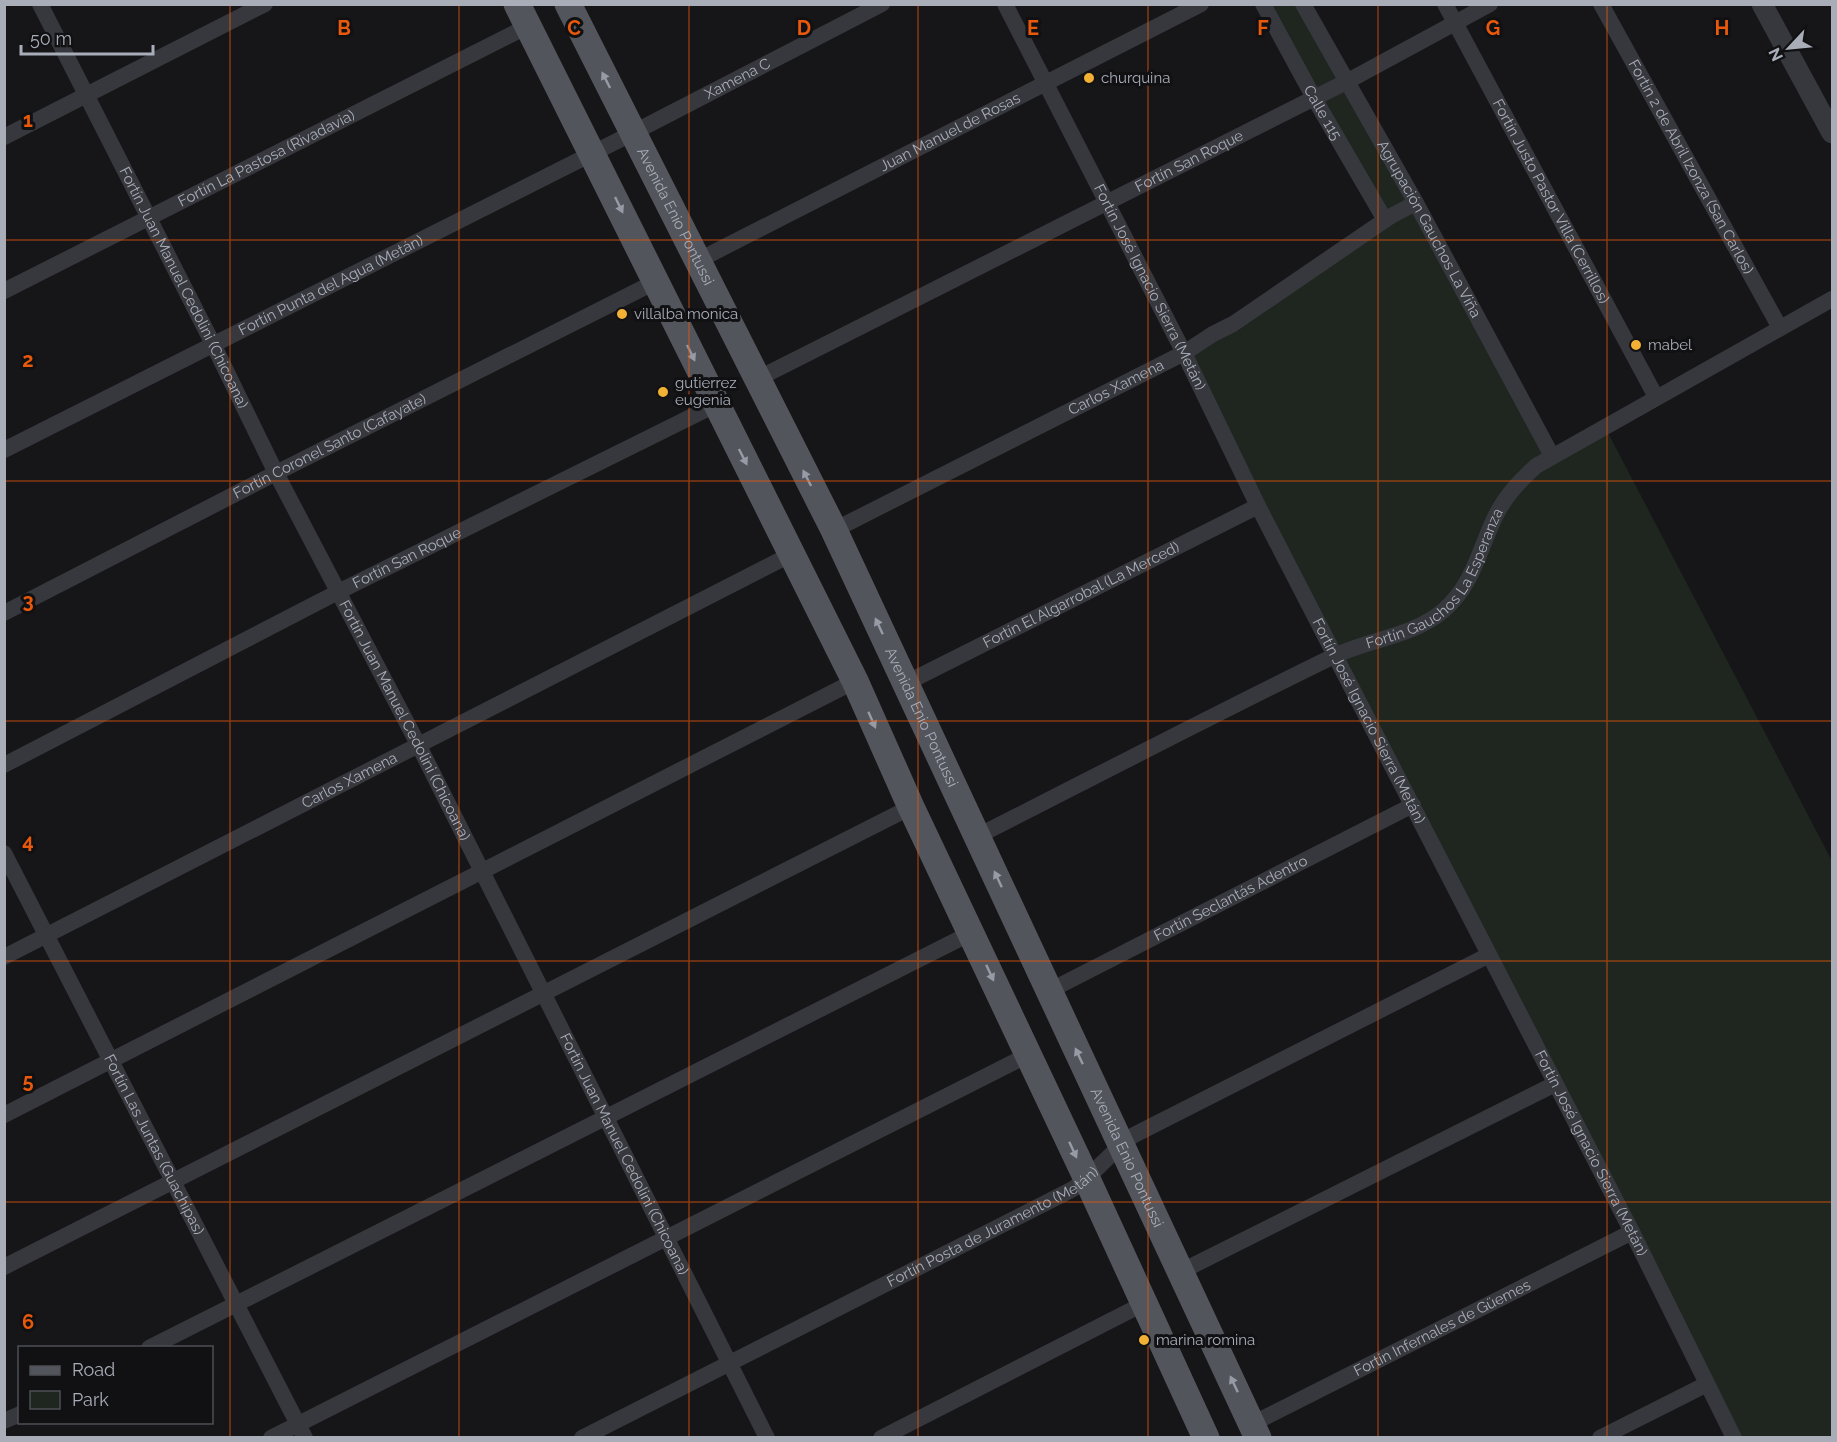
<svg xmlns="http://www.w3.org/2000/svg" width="1837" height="1442" viewBox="0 0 1837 1442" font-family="Raleway,sans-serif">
<rect width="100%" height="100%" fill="#161618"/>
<path fill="#1e261f" d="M1264,5h38l252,452 52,-28 226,432v576h-91l-553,-1084 198,-128z"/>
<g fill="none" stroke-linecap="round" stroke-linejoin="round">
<g stroke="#37383d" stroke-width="16">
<path id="s1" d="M40,4l173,340 63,129 143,273 348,692"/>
<path id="s2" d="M1005,4l179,349 74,153 374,726 102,206"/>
<path id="s3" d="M1263,4l51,94 71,122"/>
<path id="s4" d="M1303,4l113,199 136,253"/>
<path id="s5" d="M1445,4l211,393"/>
<path id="s6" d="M1601,4l179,324"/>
<path d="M4,137l261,-133"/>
<path id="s7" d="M697,261l504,-257"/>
<path id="s8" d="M4,291l524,-265"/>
<path id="s9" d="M757,379l591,-298 142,-77"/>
<path id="s10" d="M4,450l615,-310 263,-136"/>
<path id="s11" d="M834,530l350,-177 29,-19 20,-10 158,-108 25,-13"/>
<path id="s12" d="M4,613l272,-140 381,-192"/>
<path id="s13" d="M906,683l352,-177"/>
<path id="s14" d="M4,765l334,-173 379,-188"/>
<path id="s15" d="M978,836c118,-60 235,-121 354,-179 36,-18 81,-20 112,-47 30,-26 35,-61 52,-95 10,-20 24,-34 40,-49l296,-167"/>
<path id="s16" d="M4,853l301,585"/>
<path id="s17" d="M4,957l788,-403"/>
<path id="s18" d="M1049,991l364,-186"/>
<path d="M4,1115l851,-434"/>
<path d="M4,1267l907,-460"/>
<path d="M1182,1271l373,-187"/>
<path d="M149,1348l822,-415"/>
<path d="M4,1421l16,-7"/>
<path id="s19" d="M1252,1424l380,-192"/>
<path d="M271,1438l757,-383"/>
<path id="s20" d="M582,1438l491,-249c23,-16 38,-38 61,-54l355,-180"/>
<path d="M881,1438l262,-134"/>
<path d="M1600,1438l107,-54"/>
</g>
<path stroke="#37383d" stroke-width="21" d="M1762,4l70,129"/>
<g stroke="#53555c" stroke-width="27">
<path d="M517,4l338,677 56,126 176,372 119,259"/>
<path id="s21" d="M568,4l266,526 424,908"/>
</g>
</g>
<defs><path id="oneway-solid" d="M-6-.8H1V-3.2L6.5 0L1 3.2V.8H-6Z" transform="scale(1.5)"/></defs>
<g fill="#979ba6">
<use href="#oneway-solid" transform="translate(606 80) rotate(-117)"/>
<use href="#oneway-solid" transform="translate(619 205) rotate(64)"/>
<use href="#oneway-solid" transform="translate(691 353) rotate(64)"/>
<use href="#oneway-solid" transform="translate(743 457) rotate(63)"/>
<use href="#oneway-solid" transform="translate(807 478) rotate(-117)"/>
<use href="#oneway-solid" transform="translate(879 626) rotate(-115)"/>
<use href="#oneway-solid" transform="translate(872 720) rotate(66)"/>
<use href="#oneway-solid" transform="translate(998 879) rotate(-115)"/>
<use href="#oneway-solid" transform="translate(990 973) rotate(65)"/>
<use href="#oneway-solid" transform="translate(1079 1056) rotate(-115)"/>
<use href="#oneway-solid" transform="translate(1073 1150) rotate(65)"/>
<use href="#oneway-solid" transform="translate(1234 1384) rotate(-115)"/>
</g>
<path fill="none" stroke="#e8590c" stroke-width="1.5" stroke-opacity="0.55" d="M230,4v1434M459,4v1434M689,4v1434M918,4v1434M1148,4v1434M1378,4v1434M1607,4v1434M4,240h1828M4,481h1828M4,721h1828M4,961h1828M4,1202h1828"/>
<g fill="#f2b134" stroke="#111113" stroke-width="2">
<circle cx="1089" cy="78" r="6"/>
<circle cx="622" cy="314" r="6"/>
<circle cx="1636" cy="345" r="6"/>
<circle cx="663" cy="392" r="6"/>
<circle cx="1144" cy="1340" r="6"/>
</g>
<g text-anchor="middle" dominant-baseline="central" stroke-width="6" stroke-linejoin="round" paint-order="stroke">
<g font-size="15" fill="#a8adb8" stroke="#111113">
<text stroke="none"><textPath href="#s10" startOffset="822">Xamena C</textPath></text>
<text stroke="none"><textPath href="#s3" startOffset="124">Calle 115</textPath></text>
<text stroke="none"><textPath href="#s7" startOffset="284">Juan Manuel de Rosas</textPath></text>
<text stroke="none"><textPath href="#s8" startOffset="294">Fortín La Pastosa (Rivadavia)</textPath></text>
<text stroke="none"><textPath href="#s9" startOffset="484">Fortín San Roque</textPath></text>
<text stroke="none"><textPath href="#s6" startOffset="186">Fortín 2 de Abril Izonza (San Carlos)</textPath></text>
<text stroke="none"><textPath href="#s5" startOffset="224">Fortín Justo Pastor Villa (Cerrillos)</textPath></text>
<text stroke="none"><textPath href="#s21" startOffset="238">Avenida Enio Pontussi</textPath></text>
<text stroke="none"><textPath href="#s4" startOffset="258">Agrupación Gauchos La Viña</textPath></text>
<text stroke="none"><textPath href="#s10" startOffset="366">Fortín Punta del Agua (Metán)</textPath></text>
<text stroke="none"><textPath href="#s1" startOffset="318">Fortín Juan Manuel Cedolini (Chicoana)</textPath></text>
<text stroke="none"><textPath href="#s2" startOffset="318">Fortín José Ignacio Sierra (Metán)</textPath></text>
<text stroke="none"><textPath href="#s11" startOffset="316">Carlos Xamena</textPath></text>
<text stroke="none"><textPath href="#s12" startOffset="366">Fortín Coronel Santo (Cafayate)</textPath></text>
<text stroke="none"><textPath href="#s14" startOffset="453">Fortín San Roque</textPath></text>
<text stroke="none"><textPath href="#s15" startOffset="534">Fortín Gauchos La Esperanza</textPath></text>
<text stroke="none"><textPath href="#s13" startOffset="196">Fortín El Algarrobal (La Merced)</textPath></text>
<text stroke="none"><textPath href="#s21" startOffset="796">Avenida Enio Pontussi</textPath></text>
<text stroke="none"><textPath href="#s1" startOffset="804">Fortín Juan Manuel Cedolini (Chicoana)</textPath></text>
<text stroke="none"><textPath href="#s2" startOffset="804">Fortín José Ignacio Sierra (Metán)</textPath></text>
<text stroke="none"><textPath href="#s17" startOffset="388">Carlos Xamena</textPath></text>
<text stroke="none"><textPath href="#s18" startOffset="204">Fortín Seclantás Adentro</textPath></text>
<text stroke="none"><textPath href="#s16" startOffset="328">Fortín Las Juntas (Guachipas)</textPath></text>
<text stroke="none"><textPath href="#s1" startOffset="1290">Fortín Juan Manuel Cedolini (Chicoana)</textPath></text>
<text stroke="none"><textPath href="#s2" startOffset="1290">Fortín José Ignacio Sierra (Metán)</textPath></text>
<text stroke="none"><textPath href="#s21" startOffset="1282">Avenida Enio Pontussi</textPath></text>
<text stroke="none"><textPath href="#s20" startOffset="462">Fortín Posta de Juramento (Metán)</textPath></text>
<text stroke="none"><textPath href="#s19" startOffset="213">Fortín Infernales de Güemes</textPath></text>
</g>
<g font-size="15" fill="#a8adb8" stroke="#111113" text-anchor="start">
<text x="1101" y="78">churquina</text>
<text x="634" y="314">villalba monica</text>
<text x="1648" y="345">mabel</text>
<text x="675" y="383">gutierrez<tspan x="675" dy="17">eugenia</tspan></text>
<text x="1156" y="1340">marina romina</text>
</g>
</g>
<g font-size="20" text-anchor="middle" font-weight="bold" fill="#e8590c" stroke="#111113" stroke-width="6" stroke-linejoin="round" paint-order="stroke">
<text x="344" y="35">B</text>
<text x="574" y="35">C</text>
<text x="804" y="35">D</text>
<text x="1033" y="35">E</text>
<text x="1263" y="35">F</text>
<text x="1493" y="35">G</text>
<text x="1722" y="35">H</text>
<text x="28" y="127">1</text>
<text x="28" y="367">2</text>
<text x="28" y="608">3</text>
<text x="28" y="848">4</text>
<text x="28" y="1088">5</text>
<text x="28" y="1329">6</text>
</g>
<rect width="1837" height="1442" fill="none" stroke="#a8adb8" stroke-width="12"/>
<rect x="18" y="1346" width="195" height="78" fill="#111113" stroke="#4d4f55" stroke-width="1.5"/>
<rect x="30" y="1366" width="30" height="9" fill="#53555c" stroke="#4d4f55" stroke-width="1.5"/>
<text x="72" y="1376" font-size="18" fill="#a8adb8">Road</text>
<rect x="30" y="1391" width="30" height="18" fill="#1e261f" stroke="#4d4f55" stroke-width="1.5"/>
<text x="72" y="1406" font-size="18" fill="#a8adb8">Park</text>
<g transform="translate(1789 48) rotate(244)" stroke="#111113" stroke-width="4.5" paint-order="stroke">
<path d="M0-4.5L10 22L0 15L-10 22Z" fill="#a8adb8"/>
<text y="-9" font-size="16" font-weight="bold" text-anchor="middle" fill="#a8adb8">N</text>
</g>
<path d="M21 45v9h132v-9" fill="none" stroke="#a8adb8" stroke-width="3"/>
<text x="30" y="45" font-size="18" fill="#a8adb8" stroke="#111113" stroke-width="4.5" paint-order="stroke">50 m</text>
</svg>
